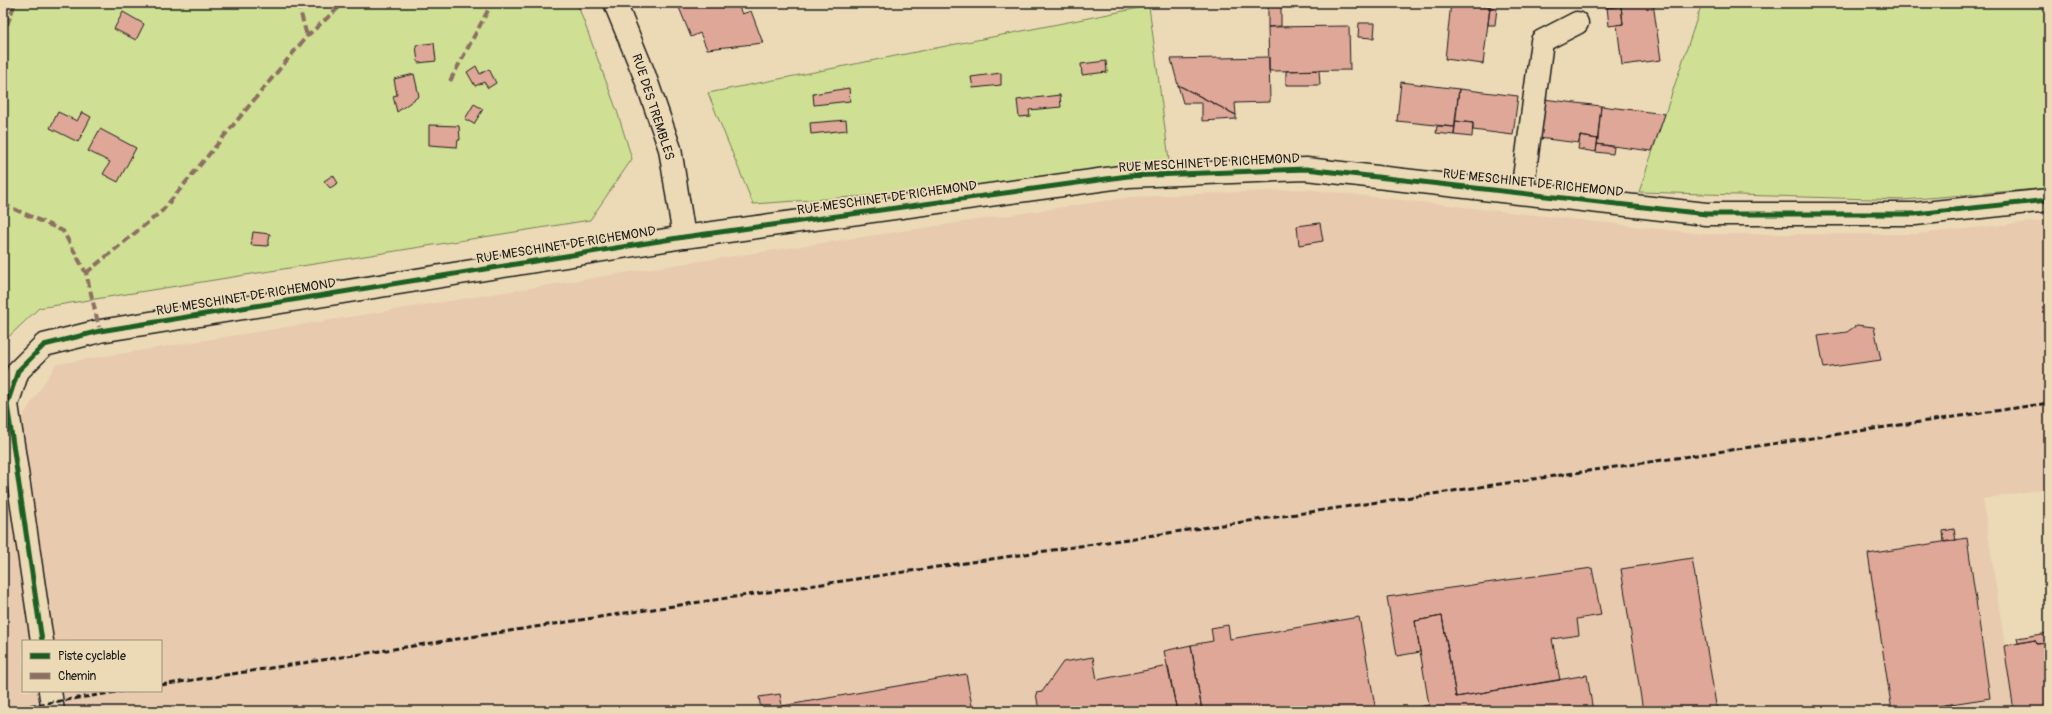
<svg xmlns="http://www.w3.org/2000/svg" width="2052" height="714" viewBox="0 0 2052 714" font-family="Pangolin,sans-serif">
<rect width="100%" height="100%" fill="#ecdab7"/>
<filter id="ink" filterUnits="userSpaceOnUse"><feTurbulence type="fractalNoise" baseFrequency=".025" numOctaves="2"/><feDisplacementMap in="SourceGraphic" scale="8" xChannelSelector="R" yChannelSelector="G"/><feConvolveMatrix kernelMatrix="1 2 1 2 8 2 1 2 1" color-interpolation-filters="sRGB"/></filter>
<g filter="url(#ink)">
<path fill="#e8cbae" fill-rule="evenodd" d="M1305,189l400,45h211l133,-14v268l-66,11 32,212h-2012v-287l16,-2 37,-58 623,-100 451,-67zM23,641h138v50h-138z"/>
<path fill="#cfdf93" stroke="#767e58" d="M3,3h311l5,3 4,-3h254l40,108 15,48 -42,61 -551,88 -36,34z
M1702,3h347v185l-146,12 -264,-8z
M1149,6l22,169 -418,29 -45,-111z"/>
<path fill="#dfa798" stroke="#1c1c1c" d="M693,3h44l5,11 9,-3 12,32 -56,6 -7,-16 -9,4 -13,-32z
M1268,3h13v23l-13,1z
M1451,3l39,4 -7,57 -38,-5z
M1453,3h37v4z
M1606,3h8v4h-7z
M1614,3h25l-25,4z
M1639,3h14l8,57 -39,5 -5,-40 6,-1 -2,-18z
M1621,6l2,18 -14,2 -2,-19z
M1490,7l7,1 -2,17h-7z
M123,12l21,12 -8,16 -22,-11z
M1359,23h16l-1,15 -16,-1z
M1349,26l1,44 -81,1 -1,-44z
M434,43l2,18 -18,2 -2,-18z
M1269,57l1,45 -35,1 1,12 -58,-30 -7,-26z
M1106,61l1,11 -25,3 -1,-11z
M476,66l4,8 9,-5 7,14 -8,5 -4,-6 -9,4 -8,-14z
M1319,70l1,15h-34v-14z
M1001,73v12l-28,3 -2,-11z
M414,74l5,22 -22,16 -4,-16 4,-1 -3,-16z
M1401,82l58,7 -4,38 -58,-6z
M1178,85l58,30v4l-34,2v-18h-19z
M849,88l1,13 -36,4 -1,-11z
M1459,89l59,7 -5,39 -40,-5v-7l-18,-2z
M1060,95l1,12 -32,3 1,6 -11,1 -2,-17z
M1543,99l58,7 -3,33 -18,-3 -1,7 -41,-5z
M474,104l9,5 -9,15 -9,-5z
M1601,106l64,8 -13,37 -55,-7z
M58,112l19,9 5,-9 9,5 -13,25 -28,-14z
M846,120l1,10 -36,4 -1,-11z
M1455,121l18,2 -1,14 -18,-2z
M429,125l30,1 1,14h-2l-1,7 -28,-2z
M1437,126l18,1 -1,8 -18,-2z
M100,129l36,19 -18,34 -15,-8 7,-12 -22,-11z
M1580,136l18,3 -2,13 -18,-3z
M1597,144l17,3 -1,7 -17,-2z
M333,175l5,8 -8,5 -6,-7z
M1320,223l3,18 -24,4 -2,-19z
M253,232l17,2 -2,12 -17,-1z
M1857,325l17,2 7,33 -57,8 -6,-32 29,-4z
M1954,529l2,12 -12,1 -1,-11z
M1967,538l23,160 -84,13h-14l-24,-157z
M1692,558l25,153h-74l-22,-142z
M1592,568l9,47 -24,4 2,16 -27,4 8,41 -104,17 -14,-81 -27,5 5,31 -23,4 -10,-59z
M1442,616l14,81 131,-22 6,36h-179v-3l15,-3 -14,-84z
M1359,617l17,94h-174l-11,-66 22,-4 -2,-13 17,-3 2,14z
M2049,633v10l-13,1 -1,-4 -17,3 -1,-5z
M2035,640l1,4 13,-1v68h-35l-10,-65z
M1191,645l11,66h-25l-13,-60z
M1093,657l4,23 71,-14 9,45h-138l-3,-18 6,-1 21,-30z
M966,674l7,37h-220l8,-1 -2,-13 21,-3 2,12z
M1955,704l1,7h-41v-1z"/>
<g fill="none" stroke-linecap="round" stroke-linejoin="round">
<g stroke="#1c1c1c" stroke-width="25">
<path id="minor" d="M615,3l29,71 26,75 14,88
M1522,193l20,-152 35,-18
M42,641l-35,-237 11,-33 26,-26 56,-14 584,-94 444,-61 178,-7 400,45h209l134,-14
M50,691l3,20"/>
</g>
<use href="#minor" stroke="#ecdab7" stroke-width="22"/>
<path stroke="#1c1c1c" stroke-width="3" stroke-dasharray="6 3" stroke-linecap="butt" d="M161,685l458,-71 1430,-211
M3,710l120,-19"/>
<path stroke="#8d6e63" stroke-width="4" stroke-dasharray="8 4" stroke-linecap="butt" d="M298,3l9,33
M3,36l12,-33
M450,81l42,-78
M3,204l60,27 23,42 14,58
M86,273l76,-62 145,-175 37,-33"/>
<g stroke="#ecdab7" stroke-width="8">
<path id="cycleway" d="M42,641l-35,-237 11,-33 26,-26 56,-14 584,-94 444,-61 178,-7 400,45h209l134,-14"/>
</g>
<use href="#cycleway" stroke="#1b5e20" stroke-width="5"/>
</g>
</g>
<g text-anchor="middle" dominant-baseline="central" stroke-width="3.5" stroke-linejoin="round" paint-order="stroke">
<g font-size="13" fill="#1c1c1c" stroke="#ecdab7">
<text transform="translate(653 107) rotate(72)">RUE DES TREMBLES</text>
<text transform="translate(1209 163) rotate(-3)">RUE MESCHINET DE RICHEMOND</text>
<text transform="translate(1533 183) rotate(6)">RUE MESCHINET DE RICHEMOND</text>
<text transform="translate(887 198) rotate(-8)">RUE MESCHINET DE RICHEMOND</text>
<text transform="translate(566 245) rotate(-9)">RUE MESCHINET DE RICHEMOND</text>
<text transform="translate(246 297) rotate(-9)">RUE MESCHINET DE RICHEMOND</text>
</g>
</g>
<rect width="2052" height="714" fill="none" stroke="#ecdab7" stroke-width="16"/>
<rect x="8" y="8" width="2036" height="698" fill="none" stroke="#1c1c1c" stroke-width="1.5" filter="url(#ink)"/>
<rect x="22" y="640" width="140" height="52" fill="#ecdab7" stroke="#998e79"/>
<rect x="30" y="653" width="20" height="6" fill="#1b5e20" stroke="#998e79"/>
<text x="58" y="660" font-size="12" fill="#1c1c1c">Piste cyclable</text>
<rect x="30" y="673" width="20" height="6" fill="#8d6e63" stroke="#998e79"/>
<text x="58" y="680" font-size="12" fill="#1c1c1c">Chemin</text>
</svg>
